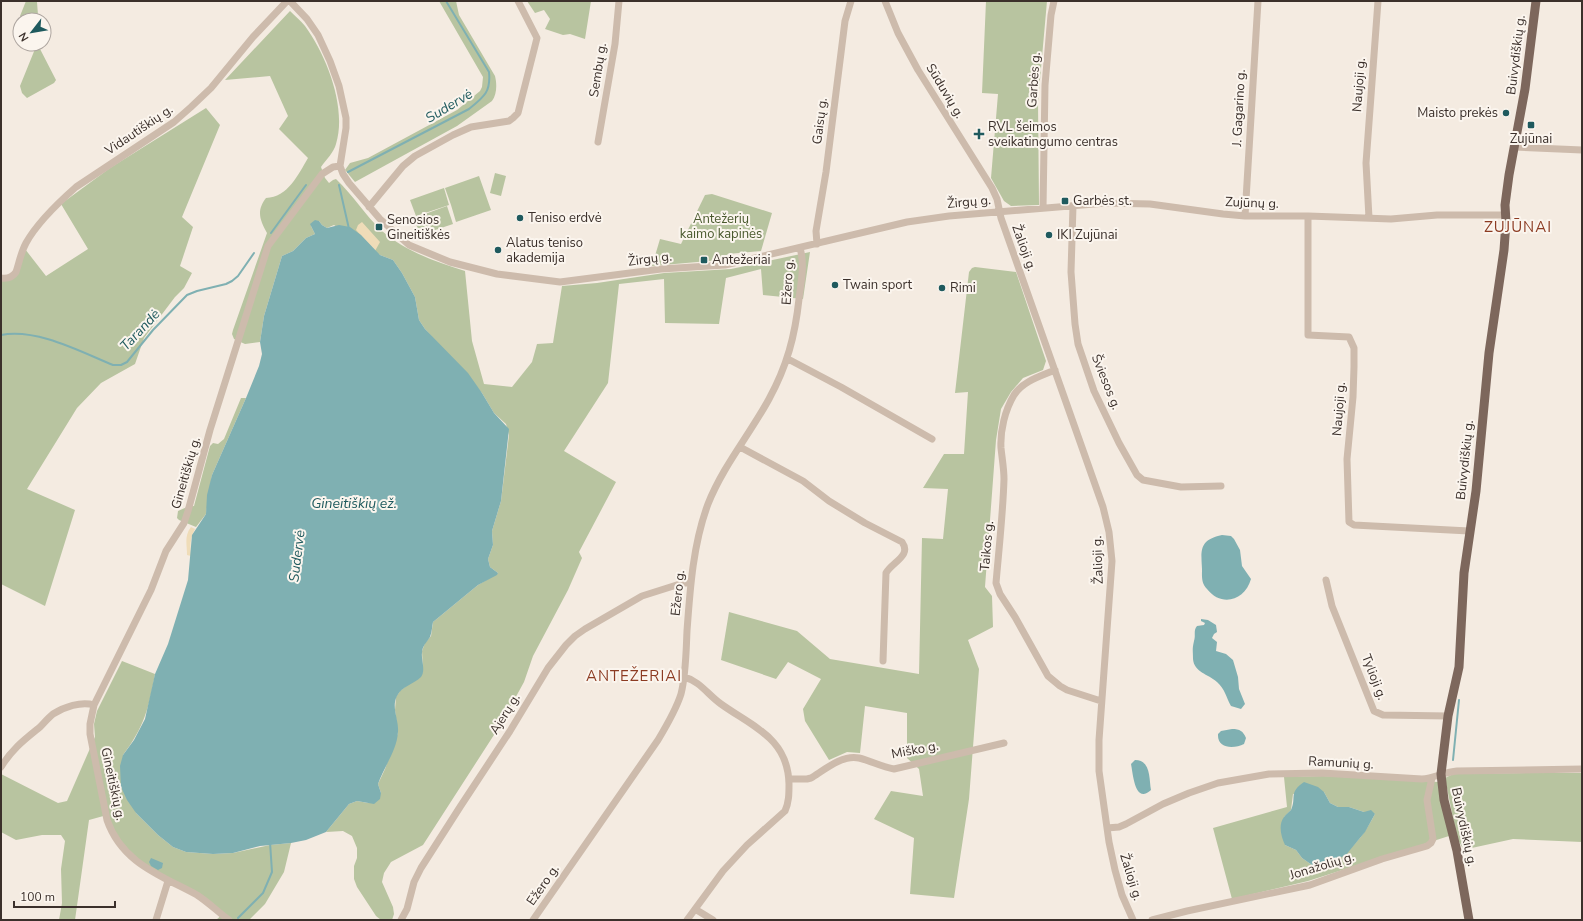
<svg xmlns="http://www.w3.org/2000/svg" width="1583" height="921" viewBox="0 0 1583 921" font-family="'Nunito Sans',sans-serif">
<rect width="100%" height="100%" fill="#f4ebe1"/>
<path fill="#b8c4a0" fill-rule="evenodd" d="M26,1h13l-2,1 1,13 -3,5h-14l-1,-4z
M439,1h17l3,14 36,61c2,8 2,18 -3,25l-35,25 -102,56 -10,-12 5,-7 18,-5 89,-48 23,-19 2,-4 1,-10z
M527,1h64l-6,38 -15,-5 -7,1 -18,-6 5,-10 -6,-9 -9,3z
M986,1h61l-9,101 1,103 -28,1 -7,-5 -13,-23 7,-84 -16,-1z
M290,11c5,5 11,10 15,15 22,30 42,82 31,118 -2,8 -10,16 -15,23l4,11 4,5 4,-3 3,-1c17,16 29,36 46,52 23,20 54,31 83,40l7,70 12,43 28,3 20,-25 5,-18 16,-1 9,-57 35,-3 67,-10 67,-4 79,-17 -7,47 -40,-4 -2,-26 -35,9 -7,46 -54,-1 -1,-44 -45,5 -11,99 -44,68 52,31 -37,70 3,6 -14,32 -35,66 -9,26 -23,42 -78,121 -32,17 -7,11 -2,9 11,25 1,7 -2,6h-11l-5,-4 -19,-29 -3,-8v-13l3,-8v-10l-5,-12 -9,-5 -17,1 23,-28 8,-3 11,2 13,-10 -3,-9 7,-15 13,-36 -3,-23 1,-13 4,-6 10,-8 10,-6 3,-6 -1,-20 3,-8 6,-7 2,-14 45,-37 20,-12 -8,-6 -2,-8 5,-14 -1,-14 9,-30 8,-66 -3,-11 -12,-11 -12,-20 -57,-64 -6,-9 -4,-23 -13,-24 -9,-13 -13,-5 -46,-30 -7,3 -5,-3 -3,-4 -8,5 4,8 -9,4 -13,13 -11,5 -18,60 -4,26 -15,2 -11,-5 -2,-5 1,-4 34,-97c-7,-13 -11,-22 -1,-35 22,-1 32,-23 42,-40l-29,-29 9,-13 -18,-40 -45,4z
M39,47l17,33 -2,3 -27,15 -5,-5 -2,-7 15,-37z
M206,108l14,17 -38,92 11,10 -13,39 12,7 -8,15 -9,9 -31,41 -9,26 -34,19 -24,25 -50,81 48,21 -30,96 -44,-22v-303h8l16,-32 21,27 42,-27 -27,-45 49,-36z
M495,173l11,3 -5,20 -11,-3z
M479,176l12,34 -35,12 -5,-17 4,-1 -4,1 -6,-17z
M444,188l5,17 -33,11 -6,-16z
M712,194l60,19 -11,38 -33,3 -8,6 -68,6 8,-27 21,5 24,-49z
M447,206l6,18 -33,11 -6,-17z
M975,267l41,5 30,89 -3,9 -20,8 -12,14 -10,17 -5,31 -11,147 7,9 1,31 -25,13 11,29 -10,130 -15,99 -44,-4 4,-56 -40,-19 17,-28 32,5 -4,-27 -12,-11v-45l-42,-7 -5,47 -13,-1 -18,8 -24,-39 -2,-12 18,-30 -33,-17 -12,17 -55,-19 8,-48 68,19 33,28 89,15 3,-136 21,1 5,-50 -25,-1 21,-34h20l4,-62 -13,1 14,-121 3,-4z
M241,398h5l-34,77 -6,39 -10,13 -17,-7 -2,-2 1,-7 9,-4 7,-1 16,-60 3,-3 5,1 6,-5z
M122,661l33,13c-6,34 -11,53 -32,81l13,58 22,22 15,12 13,5 27,2 20,-1 37,-8 21,-2 -7,29 -19,32 -16,16h-33l8,-7c-35,-21 -89,-45 -110,-81 -3,-5 -5,-12 -7,-17l-18,5 -14,100h-16l3,-17 -1,-34 4,-28 -4,-6h-19l-26,5 -15,-8v-58l57,29 9,-2 28,-64 -1,-13 3,-13z
M1527,773h55v69l-69,-3 -46,10 -5,-2 -5,-9 -12,-60 8,-4z
M1323,776l115,6 11,54 -141,45 -76,18 -19,-71 74,-21 -3,-30zM1324,792l6,11 8,4h11l15,5 11,2c-16,30 -29,44 -63,51l-10,-7 -6,-8 -11,-5 -1,-28 7,-7 2,-16z"/>
<path fill="#efdcb8" d="M362,222l18,20 -5,9 -19,-21 2,-5z
M191,527l4,2c-5,9 -5,17 -4,27l-4,-1c0,-11 -3,-19 4,-28z"/>
<path fill="#7fb0b2" d="M315,220l4,1 3,4 5,3 12,-3 11,2 11,8 19,20 13,5 9,13 13,24 4,23 6,9 43,44 14,20 12,20 15,16 -8,72 -9,30 1,14 -5,14 2,8 8,6 -1,2 -19,10 -45,37c-1,4 -1,10 -3,15 -3,5 -8,9 -8,16 -1,7 4,17 -1,24 -7,7 -19,9 -24,19 -6,11 2,24 1,36 -1,18 -14,35 -20,52l3,9 -1,6 -6,5 -17,-3 -8,3 -23,28 -20,8 -15,3 -31,3 -27,7 -20,1 -27,-2 -13,-5 -15,-12 -22,-22 -9,-13 -6,-13 -1,-21 3,-11 11,-15 11,-21 10,-45 13,-30 20,-64 4,-45 14,-21 1,-19 5,-20 34,-77 13,-32 3,-12 -2,-12 4,-26 18,-60 11,-5 13,-13 9,-4 -5,-10z
M1222,535l9,1 3,3 6,11 2,16 9,13c-6,21 -29,29 -44,10 -6,-6 -5,-13 -5,-20 -1,-19 -3,-29 20,-34z
M1201,619l7,1 8,5 1,7 -3,2 -2,4 5,4 -1,9 10,3 7,6 5,17 1,12 6,15 -4,5 -10,-3c-5,-9 -6,-17 -14,-24 -9,-8 -23,-10 -24,-23 0,-9 -1,-9 1,-18 2,-6 -1,-10 3,-15l7,-1 1,-2 -4,-2z
M1232,729c8,0 11,2 14,9l-2,6c-10,5 -27,5 -26,-10l3,-3z
M1135,760c16,0 14,19 16,30 -16,15 -18,-16 -20,-26z
M1304,782l14,5 6,5 6,11 8,4h11l15,5 7,-2 4,4 -10,18 -20,24 -33,9 -10,-7 -6,-8 -11,-5c-4,-9 -7,-20 -1,-28 2,-3 5,-5 7,-7 6,-13 -3,-17 13,-28z
M151,858l12,5 -1,5 -4,2 -7,-4 -2,-4z"/>
<g fill="none" stroke-linecap="round" stroke-linejoin="round">
<path stroke="#7fb0b2" stroke-width="2" d="M348,172l121,-63c15,-12 22,-17 20,-37l-43,-71
M339,185l10,44
M271,233l35,-48
M1,335c36,-7 80,17 112,30h8l6,-3 26,-32 34,-35 10,-4 29,-7 6,-3 6,-5 16,-23
M1453,760l6,-60
M238,918l25,-25 9,-21 -2,-30"/>
<path stroke="#cdbbac" stroke-width="7" d="M290,1l17,18 11,16 12,26 9,25 7,32v10l-6,38 3,8 6,9 31,36 29,26 41,17 47,12 63,8 101,-13 64,-4 182,-43 42,-6 157,-13 44,1 73,10 22,2h63l83,3 46,-4h68
M885,1l13,32 20,37 74,118 5,11 4,19 102,289 6,25 3,29 -13,179v31l10,71 6,28 7,25 11,25
M598,142l17,-98 4,-43
M1515,147l67,3
M1073,206l-2,66 4,52 3,20 16,47 25,52 18,32 6,5 38,7 40,-1
M369,207l34,-41 12,-10 38,-21 18,-8 38,-6 4,-3 5,-5 19,-75 -19,-37
M1043,208l2,-123 6,-70 3,-14
M1245,216l13,-215
M1308,216v119l41,2 5,11v19l-1,30 -6,62 2,63 5,3 115,6
M1369,218l-3,-55 12,-162
M817,244l-1,-13 10,-59 19,-151 6,-20
M1,278c6,1 11,0 15,-6 3,-9 5,-20 10,-29 11,-20 33,-41 50,-56l98,-65 17,-15 20,-19 42,-51 34,-36
M788,359l53,28 91,52
M1055,370c-14,6 -32,11 -41,25 -9,15 -14,36 -13,53 1,10 3,21 3,31 -1,34 -5,69 -8,104l4,11 15,23 33,59 12,10 7,4 34,11
M740,447l63,34 26,20 36,22 37,19c10,14 -10,20 -16,31l-3,88
M1326,580l6,26 42,105 9,4 65,1
M684,677c16,4 24,18 37,27 32,23 67,34 68,80 0,10 0,18 -4,27l-38,34 -24,26 -36,49
M1,767c11,-18 23,-27 39,-40 4,-4 8,-9 13,-13 11,-7 28,-13 41,-9
M789,779h18l4,-1c13,-8 32,-24 48,-20 12,3 23,9 35,11l110,-26
M1107,828l12,-1 7,-3 37,-20 26,-11 29,-10 51,-9 53,-1 100,6c12,-1 23,-7 35,-8l125,-2
M695,909l18,11
M156,920l12,-39
M229,920c-11,-8 -21,-18 -32,-25 -37,-20 -75,-32 -90,-75l-17,-86v-10l4,-19 57,-115 15,-39 18,-28 4,-12 22,-81 58,-184 54,-72 11,-7 7,-1
M401,920l6,-11 7,-27 7,-14 39,-61 50,-76 38,-63 18,-23 9,-9 10,-7 57,-33 41,-13h8
M533,920l125,-180c9,-15 18,-30 23,-46 5,-20 5,-42 6,-63 3,-42 6,-87 21,-127 15,-38 42,-70 61,-105 18,-33 26,-63 30,-100 2,-17 6,-34 1,-51
M1152,920l35,-9 123,-26 72,-26 45,-13 4,-3 2,-4 -6,-39 5,-22"/>
<path stroke="#7d675c" stroke-width="9" d="M1469,920l-12,-69 -13,-51 -3,-26 7,-58 11,-49 5,-94 12,-82 13,-138 15,-103 2,-28 -1,-17 4,-30 16,-86 11,-88"/>
</g>
<g fill="#1f5a5e" stroke="#fbf5ee" stroke-width="1.5">
<circle cx="1506" cy="113" r="4"/>
<rect x="1527" y="121" width="8" height="8" rx="2"/>
<path d="M977 128h4v4h4v4h-4v4h-4v-4h-4v-4h4z"/>
<rect x="1061" y="197" width="8" height="8" rx="2"/>
<circle cx="520" cy="218" r="4"/>
<rect x="375" y="223" width="8" height="8" rx="2"/>
<circle cx="1049" cy="235" r="4"/>
<circle cx="498" cy="250" r="4"/>
<rect x="700" y="256" width="8" height="8" rx="2"/>
<circle cx="835" cy="285" r="4"/>
<circle cx="942" cy="288" r="4"/>
</g>
<g text-anchor="middle" dominant-baseline="central" stroke-width="4" stroke-linejoin="round" paint-order="stroke">
<g font-size="13" fill="#3b302b" stroke="#fbf5ee">
<text transform="translate(1516 55) rotate(-83)">Buivydiškių g.</text>
<text transform="translate(598 70) rotate(-81)">Sembų g.</text>
<text transform="translate(1034 80) rotate(-86)">Garbės g.</text>
<text transform="translate(1359 85) rotate(-86)">Naujoji g.</text>
<text transform="translate(945 91) rotate(59)">Sūduvių g.</text>
<text transform="translate(1239 108) rotate(-87)">J. Gagarino g.</text>
<text transform="translate(820 121) rotate(-83)">Gaisų g.</text>
<text transform="translate(139 130) rotate(-34)">Vidautiškių g.</text>
<text transform="translate(969 202) rotate(-5)">Žirgų g.</text>
<text transform="translate(1252 203) rotate(2)">Zujūnų g.</text>
<text transform="translate(1024 248) rotate(70)">Žalioji g.</text>
<text transform="translate(650 259) rotate(-7)">Žirgų g.</text>
<text transform="translate(788 282) rotate(-86)">Ežero g.</text>
<text transform="translate(1106 382) rotate(68)">Šviesos g.</text>
<text transform="translate(1339 409) rotate(-86)">Naujoji g.</text>
<text transform="translate(1465 460) rotate(-84)">Buivydiškių g.</text>
<text transform="translate(186 473) rotate(-74)">Gineitiškių g.</text>
<text transform="translate(987 546) rotate(-85)">Taikos g.</text>
<text transform="translate(1098 560) rotate(-92)">Žalioji g.</text>
<text transform="translate(678 593) rotate(-84)">Ežero g.</text>
<text transform="translate(1374 677) rotate(69)">Tylioji g.</text>
<text transform="translate(505 714) rotate(-58)">Ajerų g.</text>
<text transform="translate(915 750) rotate(-11)">Miško g.</text>
<text transform="translate(1341 763) rotate(3)">Ramunių g.</text>
<text transform="translate(113 784) rotate(78)">Gineitiškių g.</text>
<text transform="translate(1464 827) rotate(78)">Buivydiškių g.</text>
<text transform="translate(1322 866) rotate(-17)">Jonažolių g.</text>
<text transform="translate(1131 877) rotate(73)">Žalioji g.</text>
<text transform="translate(543 885) rotate(-55)">Ežero g.</text>
</g>
<g font-size="13" fill="#3b302b" stroke="#fbf5ee" text-anchor="start">
<text x="1498" y="113" text-anchor="end">Maisto prekės</text>
<text x="988" y="127">RVL šeimos<tspan x="988" dy="15">sveikatingumo centras</tspan></text>
<text x="1531" y="139" text-anchor="middle">Zujūnai</text>
<text x="1073" y="201">Garbės st.</text>
<text x="528" y="218">Teniso erdvė</text>
<text x="387" y="220">Senosios<tspan x="387" dy="15">Gineitiškės</tspan></text>
<text x="1057" y="235">IKI Zujūnai</text>
<text x="506" y="243">Alatus teniso<tspan x="506" dy="15">akademija</tspan></text>
<text x="712" y="260">Antežeriai</text>
<text x="843" y="285">Twain sport</text>
<text x="950" y="288">Rimi</text>
</g>
<g font-size="13" fill="#4a5a2e" stroke="#fbf5ee">
<text x="721" y="219">Antežerių<tspan x="721" dy="15">kaimo kapinės</tspan></text>
</g>
<g font-size="14" font-style="italic" fill="#1f5a5e" stroke="#fbf5ee">
<text transform="translate(449 106) rotate(-31)">Sudervė</text>
<text transform="translate(140 330) rotate(-47)">Tarandė</text>
<text x="354" y="503">Gineitiškių ež.</text>
<text transform="translate(297 556) rotate(-83)">Sudervė</text>
</g>
<g font-size="15" letter-spacing="1" fill="#8c3b22" stroke="#fbf5ee">
<text x="1518" y="227">ZUJŪNAI</text>
<text x="634" y="676">ANTEŽERIAI</text>
</g>
</g>
<rect width="1583" height="921" fill="none" stroke="#3b302b" stroke-width="4"/>
<g transform="translate(32 32) rotate(239)"><circle r="19" fill="#fbf5ee" stroke="#aea6a0"/>
<path d="M0-3L7 15L0 10L-7 15Z" fill="#1f5a5e"/>
<text y="-6" font-size="11" font-weight="bold" text-anchor="middle" fill="#3b302b">N</text>
</g>
<path d="M14 901v6h101v-6" fill="none" stroke="#3b302b" stroke-width="2"/>
<text x="20" y="901" font-size="12" fill="#3b302b" stroke="#fbf5ee" stroke-width="3" paint-order="stroke">100 m</text>
</svg>
